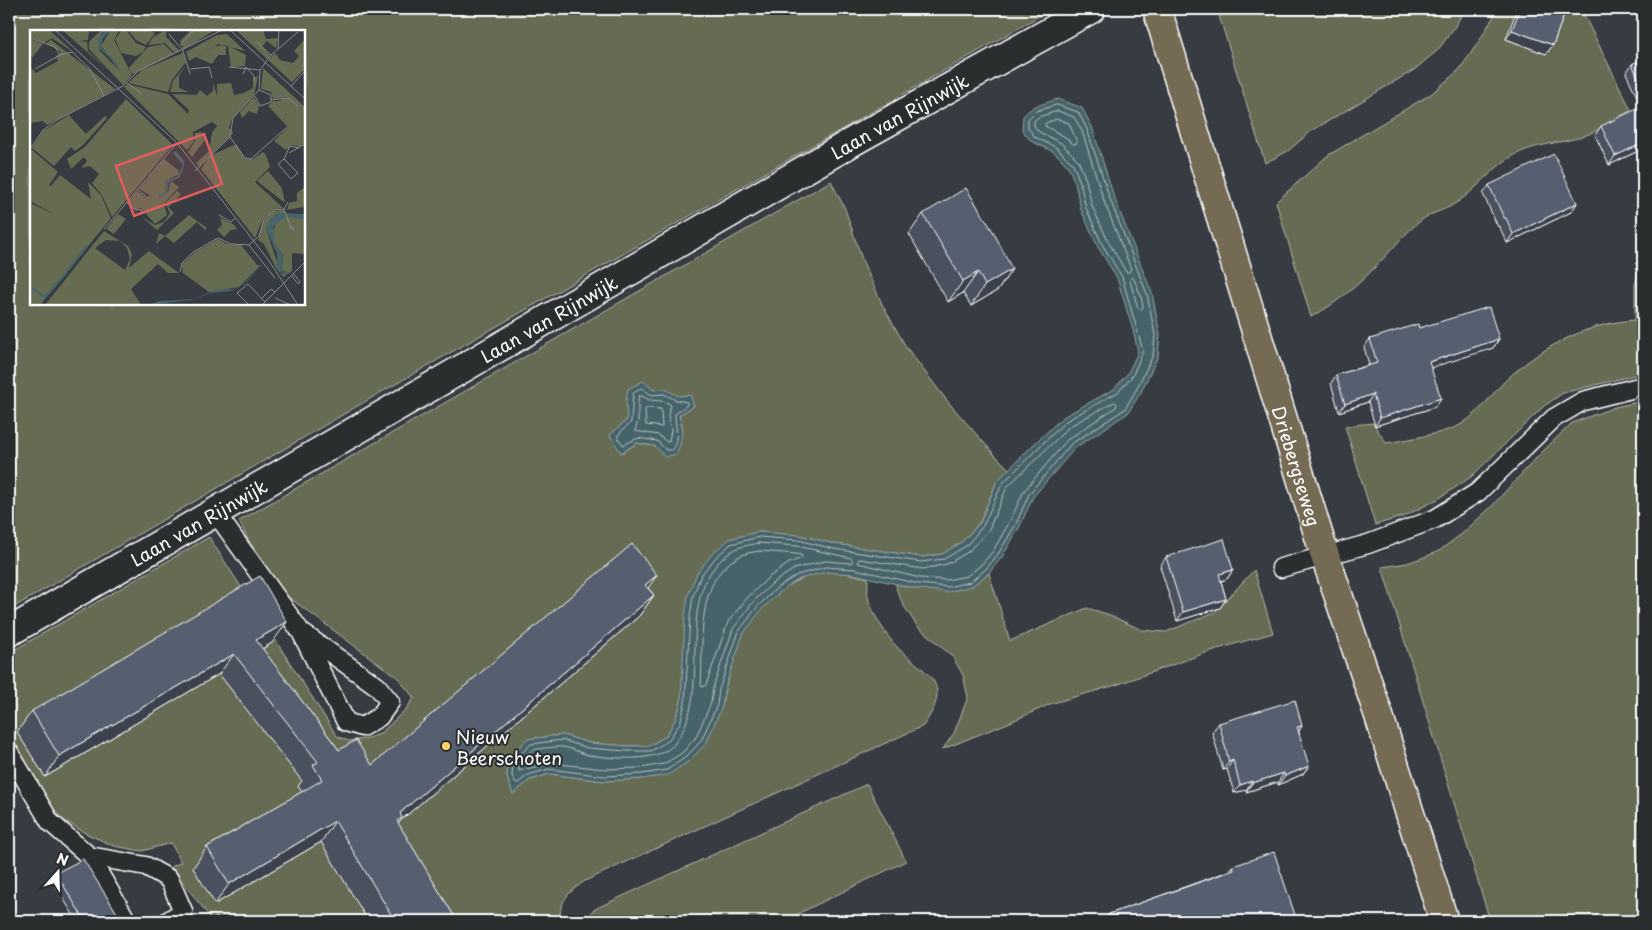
<svg xmlns="http://www.w3.org/2000/svg" width="1652" height="930" viewBox="0 0 1652 930" font-family="'Playpen Sans',sans-serif">
<rect width="100%" height="100%" fill="#373c42"/>
<filter id="ink" filterUnits="userSpaceOnUse"><feTurbulence type="fractalNoise" baseFrequency=".02" numOctaves="2"/><feDisplacementMap in="SourceGraphic" scale="10" xChannelSelector="R" yChannelSelector="G"/><feConvolveMatrix kernelMatrix="1 2 1 2 8 2 1 2 1" color-interpolation-filters="sRGB"/></filter>
<g filter="url(#ink)">
<path fill="#666c52" stroke="#b2b6a8" fill-rule="evenodd" d="M9,9h1043l-679,388 -364,213zM31,31h273v273h-273z
M1217,9h248l-11,19 -16,22 -24,20 -104,62 -22,19 -23,12z
M1498,9h83l50,101c-15,9 -31,20 -47,26 -28,9 -54,7 -79,25 -19,14 -32,32 -52,44 -10,6 -23,8 -31,15 -17,12 -29,29 -43,43 -20,22 -42,40 -68,54l-35,-115 51,-46 104,-62 28,-24 19,-27z
M831,181l14,28 18,53 20,44 23,41 42,55 46,52 15,15 -12,12 -17,41 -18,20 -20,12 -20,3 -87,-13 -36,-9 -41,-3 -29,7 -46,131 -2,33 -6,17 -9,16 -17,10h-23l-37,-3 -26,-8 -35,4 -20,20 -1,18 6,17 17,-14 20,-6 54,7 38,-2 80,-73c2,-18 8,-35 14,-52 2,-7 4,-16 8,-22 18,-28 47,-56 82,-60 13,-1 29,3 42,6 0,6 -1,13 0,19 2,13 19,40 29,50 29,28 58,34 26,79l-338,155c-16,11 -26,19 -25,40h-347l-42,-54 10,-5 -10,-19 -29,8 -28,-5 -29,-13 -23,-14 -14,-16 -39,-63v-87l200,-116 128,199 11,5 16,-2 16,-5 26,-25 8,-11 -16,-20 -115,-85 -25,-33 -19,-39zM665,389l29,17 -15,9 4,14 -28,17 -18,-3 -15,10 -12,-18 17,-15 26,-30z
M1643,251v122l-80,20 -19,13 -73,71 -33,22 -33,17 -30,9 -30,-99 28,-3 13,20c17,-3 64,-10 77,-20 17,-11 29,-29 43,-43 35,-33 81,-57 129,-60v-35z
M1643,401v520h-153l-108,-354 25,-4 20,-7 12,-5 24,-18 28,-26 48,-52 33,-32 43,-16z
M1254,570l19,63 -59,17 -98,35 -63,18 -45,20 -65,26 11,-16 14,-36 -5,-22 -11,-19 -35,-30 -13,-20 -7,-15 -1,-7 22,5 54,-3 17,-13 21,68 77,-33 20,6 35,16 24,2 49,-20z
M867,784l39,77 -123,60h-194l3,-10 7,-4z"/>
<path fill="#47646a" stroke="#91a2a6" d="M1058,99l24,9 10,19 22,70 38,96 8,42 -2,21 -17,36 -13,21 -53,35 -42,49 -14,31 -17,29 -13,16 -17,13 -24,6 -30,-3 -64,-15 -28,-2 -27,7 -19,13 -18,17 -19,25 -19,57 -2,15 -16,38 -17,17 -21,14 -26,4 -38,2 -54,-7 -20,6 -17,14 -6,-17 1,-18 19,-20 36,-4 26,8 37,3h23l17,-10 9,-16 6,-17 4,-87 3,-21 9,-22 15,-19 17,-15 29,-7 41,3 36,9 87,13 20,-3 20,-12 18,-19 17,-42 36,-36 30,-28 51,-28 14,-16 10,-21 -5,-22 -16,-52 -19,-31 -17,-37 -6,-27 -7,-17 -14,-14 -23,-11 -9,-11 1,-14 10,-9z
M643,381l10,9 12,-1 13,7 12,-1 4,11 -15,9c4,15 4,25 -3,39l-11,3 -10,-11 -18,-3 -16,10 -11,-18 17,-15 -1,-19 2,-12z"/>
<g fill="none" stroke-linecap="round" stroke-linejoin="round">
<path stroke="#b5c1c3" stroke-width="1" d="M1057,105l21,7 9,17 23,70 37,95 8,41 -2,20 -17,35 -11,19 -54,35 -42,50 -14,32 -17,28 -12,15 -16,13 -22,5 -29,-3 -64,-15 -29,-2 -29,8 -20,13 -19,18 -19,25 -20,59 -2,15 -16,36 -15,16 -19,13 -25,4 -37,2 -56,-7 -21,6 -10,8h-3l-3,-7 1,-15 18,-17 31,-4 26,8 38,3h25l17,-10 12,-18 5,-20 5,-86 3,-21 8,-21 15,-18 15,-13 28,-7 39,3 36,9 87,13 23,-3 22,-13 17,-20 19,-42 35,-35 29,-28 52,-29 15,-17 10,-24 -21,-74 -20,-33 -16,-36 -6,-26 -7,-18 -16,-16 -22,-11 -7,-9v-9l8,-8z
M1058,111l16,6 8,14 22,70 27,68 -2,3h-3l-18,-31 -16,-35 -6,-26 -8,-20 -17,-17 -22,-11 -5,-6v-5l5,-4z
M1058,119l11,4 8,19 -1,2h-3l-8,-7 -20,-11 1,-3z
M1132,277l2,2 7,17 2,11 -2,3 -3,-2 -8,-27z
M641,388l11,7 12,-1 12,6 11,2v3l-12,9c0,13 5,23 -3,36h-6l-9,-9 -19,-3 -15,7 -5,-7v-3l13,-13 2,-28z
M639,396h3c11,8 17,1 29,9l-3,10 3,15 -2,11 -2,1 -9,-7 -23,-4 3,-10v-19z
M1115,402l2,2 -1,3 -49,33 -43,51 -15,32 -16,28 -12,14 -14,11 -20,4 -27,-2 -62,-15v-3l2,-1 63,10 24,-5 21,-12 21,-23 18,-42 63,-61z
M648,408l13,1 1,18 -16,-2 -1,-15z
M759,543l38,3 54,12 2,3 -2,2 -26,-2 -31,8 -21,14 -19,18 -21,28 -20,59 -2,15 -15,34 -14,16 -18,11 -23,4 -36,1 -55,-6 -31,8v-8c4,-4 9,-11 14,-13 3,-1 8,-1 11,-2 6,0 13,-2 19,-1 9,1 17,6 25,8 24,3 71,9 87,-12 43,-56 -9,-151 59,-193 6,-4 17,-5 25,-7z
M760,551l36,3 5,1 1,3 -13,5 -21,15 -20,19 -20,25 -22,63 -4,2 -1,-3c3,-41 -7,-103 37,-127 6,-4 15,-5 22,-6z"/>
<g stroke="#fff" stroke-width="21">
<path id="lane" d="M215,512l86,120 45,90 16,5 17,-10 11,-15 -13,-16 -76,-54
M1281,568l87,-24 67,-25 43,-27 76,-74 29,-17 60,-15
M9,752l41,70 39,34 57,10 23,13 14,32 -15,10
M89,856l38,65"/>
</g>
<g stroke="#fff" stroke-width="31">
<g id="street">
<path id="s1" d="M9,632l850,-494 232,-129"/>
</g>
</g>
<g stroke="#fff" stroke-width="31">
<g id="primary">
<path id="s2" d="M1157,9l168,547 54,160 65,205"/>
</g>
</g>
<use href="#lane" stroke="#2a2d2e" stroke-width="18"/>
<use href="#street" stroke="#2a2d2e" stroke-width="28"/>
<use href="#primary" stroke="#746b52" stroke-width="28"/>
</g>
<path fill="#48515f" stroke="#fff" d="M1517,9h49l-13,36 -7,9 -40,-15z
M1643,59v38l-5,2 -12,-26 6,-9z
M1601,126l37,25 -29,14 -14,-30z
M1489,185l88,18 -6,9 -64,31 -8,-17 -1,1 -15,-33z
M923,214l89,55 -14,21 -27,16 -8,-13 -15,9 -39,-68z
M1419,328l80,11 -6,9 -62,19 4,40 -60,19 -7,-24 -29,10 -8,-29 5,-8 33,-10 -5,-18 6,-8z
M1166,557l67,13 -6,9 -6,2 5,18 -6,9 -43,13 -17,-55z
M648,588l6,7 -15,21 -239,205 -2,3 59,97h-89l-47,-79 -106,62 -22,-36 14,-21 95,-55 -4,-6 4,-5 -83,-107 -174,103 -28,-45 15,-21 240,-68 -10,6 77,101 33,15z
M1219,723l83,3 -3,5 4,43 -25,11v-3l-32,10v-2l-12,3 -7,-24 -4,1 -11,-38z
M1233,866l58,55h-187l5,-7 120,-43z
M56,873l66,48h-45l-25,-41z"/>
<path fill="#3b424e" stroke="#fff" d="M1512,30l41,15 -7,9 -40,-15z
M1643,92v5l-5,2z
M1643,143l-5,8 -29,14 6,-9z
M1577,203l-6,9 -64,31 6,-9z
M1012,269l-14,21 -27,16 14,-21z
M978,272l-15,21 -15,9 15,-21z
M1499,339l-6,9 -69,22 5,-8z
M1373,394l-5,8 -29,10 6,-8z
M1441,398l-6,9 -60,19 5,-8z
M1233,570l-6,9 -14,4 6,-9z
M657,575l-14,20 2,-10z
M654,595l-15,21 -239,205 -12,18 12,-26z
M1226,599l-6,9 -43,13 6,-9z
M287,622l-15,21 -31,18 15,-21z
M234,654l-15,20 -174,103 14,-21z
M1302,726l-6,8 1,-7z
M1233,760l-6,9 -4,1 6,-8z
M1309,766l-6,8 -25,11 7,-9z
M1284,773l-6,9 -32,10 6,-9z
M1252,781l-6,9 -12,3 6,-8z
M335,821l-14,21 -106,62 14,-20z
M1295,915l-4,6h-13z"/>
<path fill="#545e6f" stroke="#fff" d="M1520,9h46l-13,36 -41,-15z
M1643,59v29l-11,-24z
M1643,106v30h-1l1,4v3l-28,13 -14,-30z
M1554,154l23,49 -64,31 -7,-16h-2l-15,-33z
M966,188l28,45 18,36 -27,16 -7,-13 -15,9 -40,-67z
M1489,307l10,32 -70,23 12,36 -61,20 -7,-24 -28,10 -9,-29 41,-12 -7,-24 48,-15 1,4z
M1224,539l9,31 -14,4 7,25 -43,13 -17,-55z
M632,544l25,31 -12,10 9,10 -254,218 2,5 -5,3 60,100h-62l-60,-100 -106,63 -22,-37 115,-67 -9,-15 5,-3 -84,-108 -175,102 -27,-45 228,-135 27,46 -31,18 83,110 17,-10 16,25z
M1295,700l7,26 -5,1 12,39 -24,10 -1,-3 -32,10v-2l-12,4 -7,-25 -4,2 -10,-39z
M1274,852l21,63 -17,6h-166l-3,-7 125,-44 -1,-4z
M83,859l39,62h-37l-29,-48z
M217,917l2,4h-9z"/>
</g>
<circle fill="#ffd166" stroke="#2a2d2e" stroke-width="2" cx="446" cy="746" r="5"/>
<g text-anchor="middle" dominant-baseline="central" stroke-width="4" stroke-linejoin="round" paint-order="stroke">
<g font-size="18" fill="#fff" stroke="#2a2d2e">
<text stroke="none"><textPath href="#s1" startOffset="1029">Laan van Rijnwijk</textPath></text>
<text stroke="none"><textPath href="#s1" startOffset="624">Laan van Rijnwijk</textPath></text>
<text stroke="none"><textPath href="#s2" startOffset="478">Driebergseweg</textPath></text>
<text stroke="none"><textPath href="#s1" startOffset="219">Laan van Rijnwijk</textPath></text>
</g>
<g font-size="18" fill="#fff" stroke="#2a2d2e" text-anchor="start">
<text x="456" y="736">Nieuw<tspan x="456" dy="21">Beerschoten</tspan></text>
</g>
</g>
<g transform="translate(30 30)">
<rect width="275" height="275" fill="#373c42"/>
<path d="M1,0h18l27,24 -24,-16 -8,5 -14,-6zM32,0h27l-1,10 -8,1 7,1 1,9 20,19zM71,0h3l-3,4 -2,16 20,20 -18,-24 9,-15 9,-1 -5,10 18,35 -9,10 -34,-36v-7zM92,0h4l10,13 10,4 -3,5 -7,4 -15,-3 -6,-14zM98,0h20l7,3 -9,12 -10,-5zM136,0v7l14,14 -5,2 -10,-10 -17,2 5,-8zM161,0h24l-32,20 -3,-9zM206,0h27l3,9 12,-1 -2,10 -9,-7 -5,5 8,10 -3,3zM197,4l18,17 -27,-7 -29,17 -3,-9 31,-17zM0,9l13,5 -11,14 -2,-6zM275,9v30l-13,13 -24,-22 7,-7 5,7 13,3 6,-7 -5,-5zM21,10l64,49 -68,36 -4,-4 -13,2v-56l6,6 22,-12 -2,-5 5,-4 -15,-9zM134,14l10,10 -41,20 -5,-5 20,-22zM196,15v10h-8l-6,9 -16,-7 19,-11zM198,16l18,9 -1,11 -14,1zM153,23l3,9 -14,18 -4,12 -40,-9 14,-13zM157,34l-8,12v12l10,4h-19l3,-11zM233,38l42,39v35l-5,5 -8,-2 -6,5 -12,-9 14,-14 -20,-21 5,-5h6l9,-4 -15,2 -2,-7 -10,-3zM228,46l-4,19 -22,24 -3,9 4,5 -34,34 -3,-4 13,-12 3,-18 5,-7 -5,-4 -19,10 1,9 -7,9 -63,-63 3,-3 41,10 20,20 1,-4 -17,-16 25,1 3,-5 7,6 6,-5v-8l4,13v-12l14,-1 3,12 10,-2 9,-5v-10zM224,67l5,9 -2,8 -8,-3 -7,7 -2,-6zM96,69l47,46 -61,72 -10,-22 -10,-12 7,-9 -9,-8 -9,2 6,-7 -3,-4 -13,12 -4,-10 18,-12zM39,85l17,19 19,-18 2,2 -24,27 -8,6 -4,-4 -17,19 -22,-18 11,-17zM171,102l4,8 -13,17 -4,-5 7,-11v-8zM206,114l9,15h8l10,-7 3,3 4,12 -15,15 28,26 -7,1 -13,10 -8,19 -54,-69 9,-13zM1,119l27,23 -9,13 2,1 9,-11 31,24 -3,-17 13,13 10,23 -71,87h-10v-102l26,12 -26,-14zM134,129l15,12 -1,4 -13,6 1,11 -8,5 10,-5 3,-11 8,6 -15,16 3,12 -12,9 -14,-16 -6,1 -8,-6 10,-12 11,8 3,-3 -12,-7zM238,141l14,17 3,15 -28,-22zM275,157l-1,20 -17,3 2,-7 8,-2v-8zM147,161l4,3 -13,13 6,6 -17,17 -14,-12 12,7 9,-3 6,-9 -5,-10zM254,180l2,3 -11,2 -9,14 15,45 7,-1 -6,-3 1,-15 -9,-12 -2,-12 8,-13 9,-2 16,4v34l-13,-1v18l-9,6 -7,-9 -12,-24 -6,-4 5,-19 11,-10zM88,184l8,5 -12,15 -8,-5zM159,185l18,13 -2,2 -8,-8 -23,21 -9,-7 -9,8 3,-11 6,3zM190,188l13,6 4,5 -6,1 -7,7 -7,-7 5,-5zM74,201l24,15 4,8 -3,14 20,-17 30,22h-11l-10,-9 -27,25 10,16h-96zM76,210l14,1 7,7 3,11 -5,11 -30,-22zM188,209l9,5 14,1 17,21 4,-2 -23,23 -30,5 -26,-19 -1,-9 13,-12z" fill="#666c52" fill-rule="evenodd"/>
<path d="M74,0h7l-8,8 -2,10 15,13 4,10 -7,-11 -15,-12v-8zM146,121l8,10v5l-5,12 -10,4 -2,12 -8,5 -1,-4 8,-3 -1,-11 12,-4 6,-12 -10,-12zM249,183l26,1v6l-19,-4 -13,11 1,16 9,12 -1,15 6,4 -3,1 -8,-7v-14l-11,-25 4,-10zM233,234l-18,20 -14,7 -21,2 -19,7 -41,5 9,-4 34,-2 22,-9 19,-1 10,-5z" fill="#47646a"/>
<path fill="none" stroke="#47646a" stroke-width="2.5" d="M38,240l19,-24M0,257l15,10 22,-25"/>
<path fill="none" stroke="#878a8e" stroke-width="1" d="M25,0l122,113 90,115 31,47M200,0l75,69M139,4l14,17 7,23M0,8l25,9 5,8 12,-3 18,17 14,27M227,12l14,13 -11,15 -1,20 -26,28 -3,19 15,21 6,1 36,-32M150,15l14,-15M248,19l20,-17M241,25l7,-6 1,-19M199,37l31,3M5,39l25,-14M160,39l19,-2 3,11M213,44l3,-7 8,9v5M97,53l14,10M261,56l14,-15M225,66l5,10 11,-4v-7l-12,-5M241,70l17,-2 10,8M0,119l13,-19 14,-10 66,-34 15,-15 84,-41M259,123l16,-9M254,129l14,14 -7,6 -13,-15zM254,129l6,-13 9,2M165,141l35,-34M107,159l11,9 2,-2M96,172l8,7 8,1 -1,3M258,172l-4,7 7,19 3,2 -4,-5M189,185l12,7 4,-4M74,199l73,-86M219,215l26,33M150,242l2,-9 11,-11 25,-14 13,6 18,1 10,-9 5,-17 11,-9 9,-1M261,245l7,9 2,-2 -7,-9M232,268l9,-9 4,3M245,268l16,7M136,275h36M219,275l-12,-12 11,-9 17,18M232,275l43,-43"/>
<path fill="#e05e5e" fill-opacity="0.15" stroke="#e05e5e" stroke-width="2.5" d="M174,104l18,50 -88,32 -18,-50z"/>
<rect width="275" height="275" fill="none" stroke="#fff" stroke-width="2.5"/>
</g>
<rect width="1652" height="930" fill="none" stroke="#2a2d2e" stroke-width="30"/>
<rect x="15" y="15" width="1622" height="900" fill="none" stroke="#fff" stroke-width="2" filter="url(#ink)"/>
<g transform="translate(58 872) rotate(20)" stroke="#2a2d2e" stroke-width="4" paint-order="stroke">
<path d="M0-4L9 19L0 12L-9 19Z" fill="#ffffff"/>
<text y="-8" font-size="14" font-weight="bold" text-anchor="middle" fill="#ffffff">N</text>
</g>
</svg>
